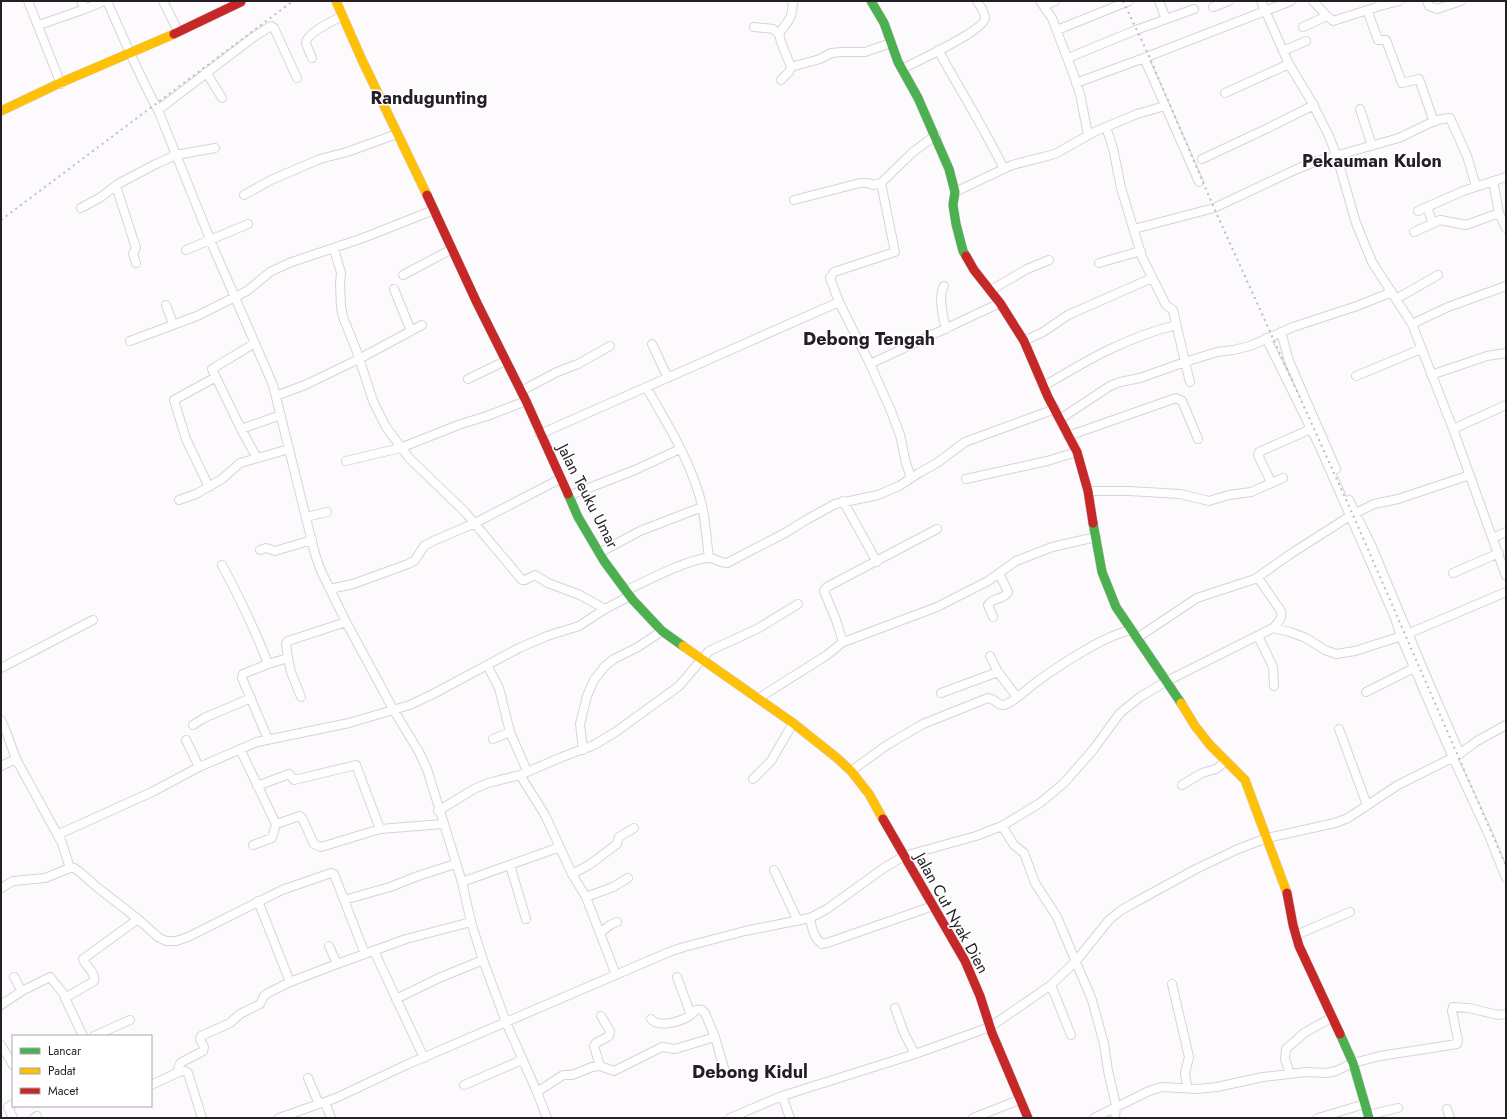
<svg xmlns="http://www.w3.org/2000/svg" width="1507" height="1119" viewBox="0 0 1507 1119" font-family="Jost,sans-serif">
<rect width="100%" height="100%" fill="#fdfafd"/>
<g fill="none" stroke-linecap="round" stroke-linejoin="round">
<g stroke="#d8d3d9" stroke-width="10">
<path id="street" d="M28,1l33,83
M81,1l4,8 19,-8
M107,1c16,37 32,74 51,109l56,139 59,136 42,169 6,17 25,51 47,87 26,43 8,17 35,113 9,40 12,38 23,62 31,70 10,26
M163,1l15,30
M793,1c-1,19 -4,18 -14,33l2,8 10,25 29,-8 11,-6 11,-1h23l26,-9
M1040,1l12,17 22,58 6,18 8,41
M1159,1l7,18
M1261,1l28,63 21,35 19,37 8,21 19,66 16,39 40,62 41,105 53,147
M1313,1l14,15 6,5 47,-15
M1379,1l1,5 19,-5
M1427,1l2,5 8,3 24,-8
M1044,6l11,-5
M1213,7l16,-6
M1367,10l11,30h8l16,43 17,-4 15,43
M39,25l46,-16
M754,27l19,2 6,5
M1303,27l24,-11
M1057,30l72,-29
M938,50c22,40 46,78 66,119
M1283,51l23,-10
M312,58c-2,-5 -5,-11 -6,-15 0,-10 29,-23 36,-27
M1068,58l68,-28 58,-21
M1144,58l55,124
M902,69c13,-7 82,-38 83,-51 0,-6 -5,-12 -8,-17
M206,72l16,26
M781,80l8,-8 2,-5
M1076,83l68,-25 147,-57
M1225,93l64,-29
M1360,109l12,37
M158,110l97,-74 16,-10 3,2 23,50
M1106,127l7,21 8,40 21,69 24,48 7,5 12,52 32,-10 16,-2 17,-4 43,-19 64,-21 35,-14
M1202,159l64,-30 48,-24
M1493,181l6,32 7,15
M116,186l20,62 -3,6 3,9
M955,192l57,-27 43,-11 39,-22 43,-18 28,-8
M244,195l27,-15 49,-21 27,-7 50,-18
M794,200l66,-17h8l5,2 8,-2 32,-31 23,-17
M1427,207l6,16
M81,208l20,-11 17,-13 38,-20 20,-9 39,-7
M1418,211l45,-20 43,-14
M1134,229l80,-21 83,-39 20,-8 82,-23 37,-18 14,-2 17,38 9,30
M1414,232l26,-12 26,5 33,-12
M334,249l7,24 -1,11 1,23 2,10 14,35 16,49 13,26 23,31 56,54 57,68h3l10,-5 13,8 32,12 25,14
M186,250l62,-26
M1099,263l42,-12
M403,275l49,-26
M944,286c-6,9 -1,32 2,43
M394,289l17,42
M991,290l36,-21 22,-9
M1396,299l42,-24
M839,302l-9,-24 4,-6 61,-20 -14,-69
M166,305l7,19
M1412,324l36,-17 58,-21
M1281,332l8,29 47,108
M1266,338l53,107 76,173 6,19 52,121 35,75 18,45
M130,341l67,-25 50,-25 23,-19 19,-9 74,-25 71,-28
M1024,341l19,-9 25,-17 84,-37
M255,343l-43,26 29,60 16,29
M652,344l16,34
M870,364l130,-61
M1431,375l56,-19 19,-3
M1356,376l65,-27
M468,379l37,-18
M1044,386c45,-27 81,-48 132,-61
M646,387c19,33 39,65 51,101 8,22 9,47 12,70
M521,391l36,-19 21,-8 32,-18
M276,396l29,-11 54,-26 63,-34
M1060,419l50,-33 10,-4 20,-4 45,-16 5,20
M241,429l40,-14
M1453,429l53,-24
M540,434l299,-132 31,62 21,47 9,24 6,28 5,15
M1068,436l108,-38 6,3 16,38
M346,461l54,-13 61,-24 26,-8 39,-15
M966,479l81,-18 30,-9
M1271,482l-13,-27 1,-3 52,-23
M209,487l-23,-48 -12,-39 42,-23
M1088,491h41l51,3 29,7 20,-6 22,-3 32,-14
M568,496l67,-26 45,-21
M179,500l17,-6 26,-15 18,-16 49,-14
M1349,500l23,47 51,122 37,85
M843,501l34,61
M1356,513l18,-9 24,-5 72,-24
M306,517l21,-5
M1493,538l13,-6
M260,550l6,-2 9,3 37,-11
M599,553l41,-22 62,-24
M222,565c17,32 33,64 46,99
M1453,573l46,-20
M330,589l23,-5 55,-20 7,-4 9,-14 9,-5 42,-18 85,-44
M627,590c17,-8 65,-33 82,-32 6,0 11,5 18,5l58,-30 21,-13 29,-16 43,-9 21,-9 20,-13 18,-10 28,-21 90,-33
M993,617l-5,-12c5,-8 16,-5 20,-13l-9,-19
M1273,628l17,4 16,6 19,12 11,4 19,-3 50,-16 101,-43
M1258,636l15,31 1,19
M1137,638l60,-40 58,-19 37,-26 58,-37
M843,642l-7,-22 -12,-29 3,-4 110,-58
M990,656l8,16 19,25
M288,658l3,14 10,25
M487,665l12,23 11,44 17,39
M1,668l92,-48
M1366,692l48,-24
M941,693l57,-21
M759,698l68,-43 16,-13 6,-2 88,-33 51,-26 28,-20 36,-14 44,-10
M1,720l5,11 10,28 46,84 8,25 -25,10 -32,3 -12,7
M193,725l11,-7 47,-20
M1339,729l28,76
M268,739l-26,-61 1,-4 25,-10 20,-6 -2,-14 2,-3 58,-19
M493,739l17,-7
M186,740l13,27
M240,749l36,75 24,-8 2,2 12,26 7,3 59,-18 63,-5
M583,750l-3,-26 7,-28 7,-16 11,-14 9,-7 24,-12 24,-16
M1,766l15,-7
M851,771l36,-26 36,-21 65,-26c7,0 9,8 16,7 9,-2 23,-16 31,-22 22,-16 71,-49 97,-53
M520,775l25,40 27,59 14,23 30,78
M753,779l18,-18 22,-38
M1182,785l20,-12 14,-4 10,-8
M257,786l32,-12 5,6 62,-15 24,64
M438,811l36,-22 14,-6 32,-8 42,-18 32,-12 23,-14 62,-45 30,-35 48,-22 41,-25
M1002,826l12,19 10,8 11,30 22,34 35,83 12,44 4,27 8,34 -1,13
M57,835l95,-43 47,-25 58,-25 92,-19 61,-18 25,-12 84,-45 28,-12 32,-10 26,-17 25,-13
M253,845l19,-7 4,-14
M510,865l16,54
M70,868h4l6,4 18,16 40,31 20,18 8,4h10l12,-4 94,-47 49,-17 3,1 31,80
M774,870l24,51
M572,874l17,-9 28,-21 2,-7 15,-9
M462,882l98,-35
M586,897l27,-10 15,-9
M344,900l46,-13 28,-11 37,-12
M258,901l32,81
M810,918c2,10 3,19 12,26l5,-1 106,-37
M600,933l10,-8 7,-3
M1296,935l54,-23
M329,946l8,18 69,-25 65,-17
M374,951l50,107
M14,977l8,14
M677,977l14,38
M1172,984l17,73 -4,16 2,15
M1051,985l20,50
M396,999l43,-21 44,-18
M1,1005l21,-14 28,-14 16,20
M895,1008l9,25 11,21
M651,1019c7,9 29,3 38,-3 5,-3 6,-8 13,-6l3,3 10,24 9,31
M83,1036l-18,-38 29,-17c2,-9 -8,-14 -11,-22l55,-40
M94,1036l36,-16
M1,1045l12,20
M600,1066l-6,-20 2,-3 13,-7 1,-5 -9,-15
M179,1072c-1,-4 0,-8 3,-10l21,-11 1,-4 -4,-8 1,-3 29,-13 10,-9 20,-10 4,-8 4,-3 22,-11 47,-18
M1290,1074l-5,-15 1,-10 18,-16 27,-15
M308,1078l11,26
M151,1085l28,-13 6,-1 3,2 14,45
M464,1085l58,-25
M537,1092l26,-17h9l20,-8 8,-1 14,5 48,-24 13,2 40,-12
M782,1096l8,22
M325,1102l6,16
M13,1104l-5,3 5,11
M1447,1109l3,9
M1368,1115l30,-7
M34,1118l3,-2
M279,1118l57,-20 70,-33 263,-113 15,-5 61,-16 65,-13 17,-9 57,-41 20,-12 72,-20 26,-10 38,-23 24,-20 29,-33 27,-37 20,-16 27,-16 106,-53c5,-5 10,-10 8,-17l-23,-33
M730,1118l52,-22 133,-42 75,-27 61,-42 25,-24 33,-41 11,-9 12,-7 64,-35 42,-20 29,-11 68,-15 13,-5 50,-33 60,-30 19,-14 29,-16
M973,1118l46,-18
M1094,1118l55,-27 13,-4 35,2 20,-2 46,-10 43,-5 20,1 10,-2 17,-8 27,-7 77,-12 1,-4 -6,-29 1,-4 16,1 29,7 8,-1
M1318,1118l47,-14"/>
</g>
<g stroke="#d8d3d9" stroke-width="10">
<path id="fast" d="M871,1l13,22 14,39 20,36 31,71 6,23 -2,13 3,19 7,27 3,5
M568,494l10,23 26,44 28,38 30,32 21,15
M1093,523l9,49 14,35 65,96
M1340,1034l13,29 16,55"/>
</g>
<g stroke="#d8d3d9" stroke-width="10">
<path id="slow" d="M336,1l26,59 65,135
M1,111l59,-28 114,-49
M683,646l110,77 44,35 14,13 18,23 14,25
M1181,703l14,23 15,19 35,35 42,113"/>
</g>
<g stroke="#d8d3d9" stroke-width="10">
<path id="jam" d="M174,34l67,-32
M427,195l50,108 49,98 42,93
M966,256l8,14 26,33 24,38 24,56 29,55 11,39 5,32
M883,819l82,142 15,35 12,37 36,85
M1287,893l6,32 6,21 41,88"/>
</g>
<use href="#street" stroke="#fffeff" stroke-width="8"/>
<use href="#fast" stroke="#4caf50" stroke-width="9"/>
<use href="#slow" stroke="#ffc107" stroke-width="9"/>
<use href="#jam" stroke="#c62828" stroke-width="9"/>
<path stroke="#bdbcbe" stroke-width="2" stroke-dasharray="2 4" stroke-linecap="butt" d="M1123,1l26,55 65,152 139,307 153,351
M1,220l292,-219"/>
</g>
<g text-anchor="middle" dominant-baseline="central" stroke-width="3" stroke-linejoin="round" paint-order="stroke">
<g font-size="16" fill="#261e27" stroke="#fff">
<text transform="translate(588 496) rotate(63)">Jalan Teuku Umar</text>
<text transform="translate(952 913) rotate(61)">Jalan Cut Nyak Dien</text>
</g>
<g font-size="18" font-weight="bold" fill="#261e27" stroke="#fff">
<text x="429" y="98">Randugunting</text>
<text x="1372" y="161">Pekauman Kulon</text>
<text x="869" y="339">Debong Tengah</text>
<text x="750" y="1072">Debong Kidul</text>
</g>
</g>
<rect width="1507" height="1119" fill="none" stroke="#261e27" stroke-width="4"/>
<rect x="12" y="1035" width="140" height="72" fill="#ffffff" stroke="#a8a5a9"/>
<rect x="20" y="1048" width="20" height="6" fill="#4caf50" stroke="#a8a5a9"/>
<text x="48" y="1055" font-size="12" fill="#261e27">Lancar</text>
<rect x="20" y="1068" width="20" height="6" fill="#ffc107" stroke="#a8a5a9"/>
<text x="48" y="1075" font-size="12" fill="#261e27">Padat</text>
<rect x="20" y="1088" width="20" height="6" fill="#c62828" stroke="#a8a5a9"/>
<text x="48" y="1095" font-size="12" fill="#261e27">Macet</text>
</svg>
